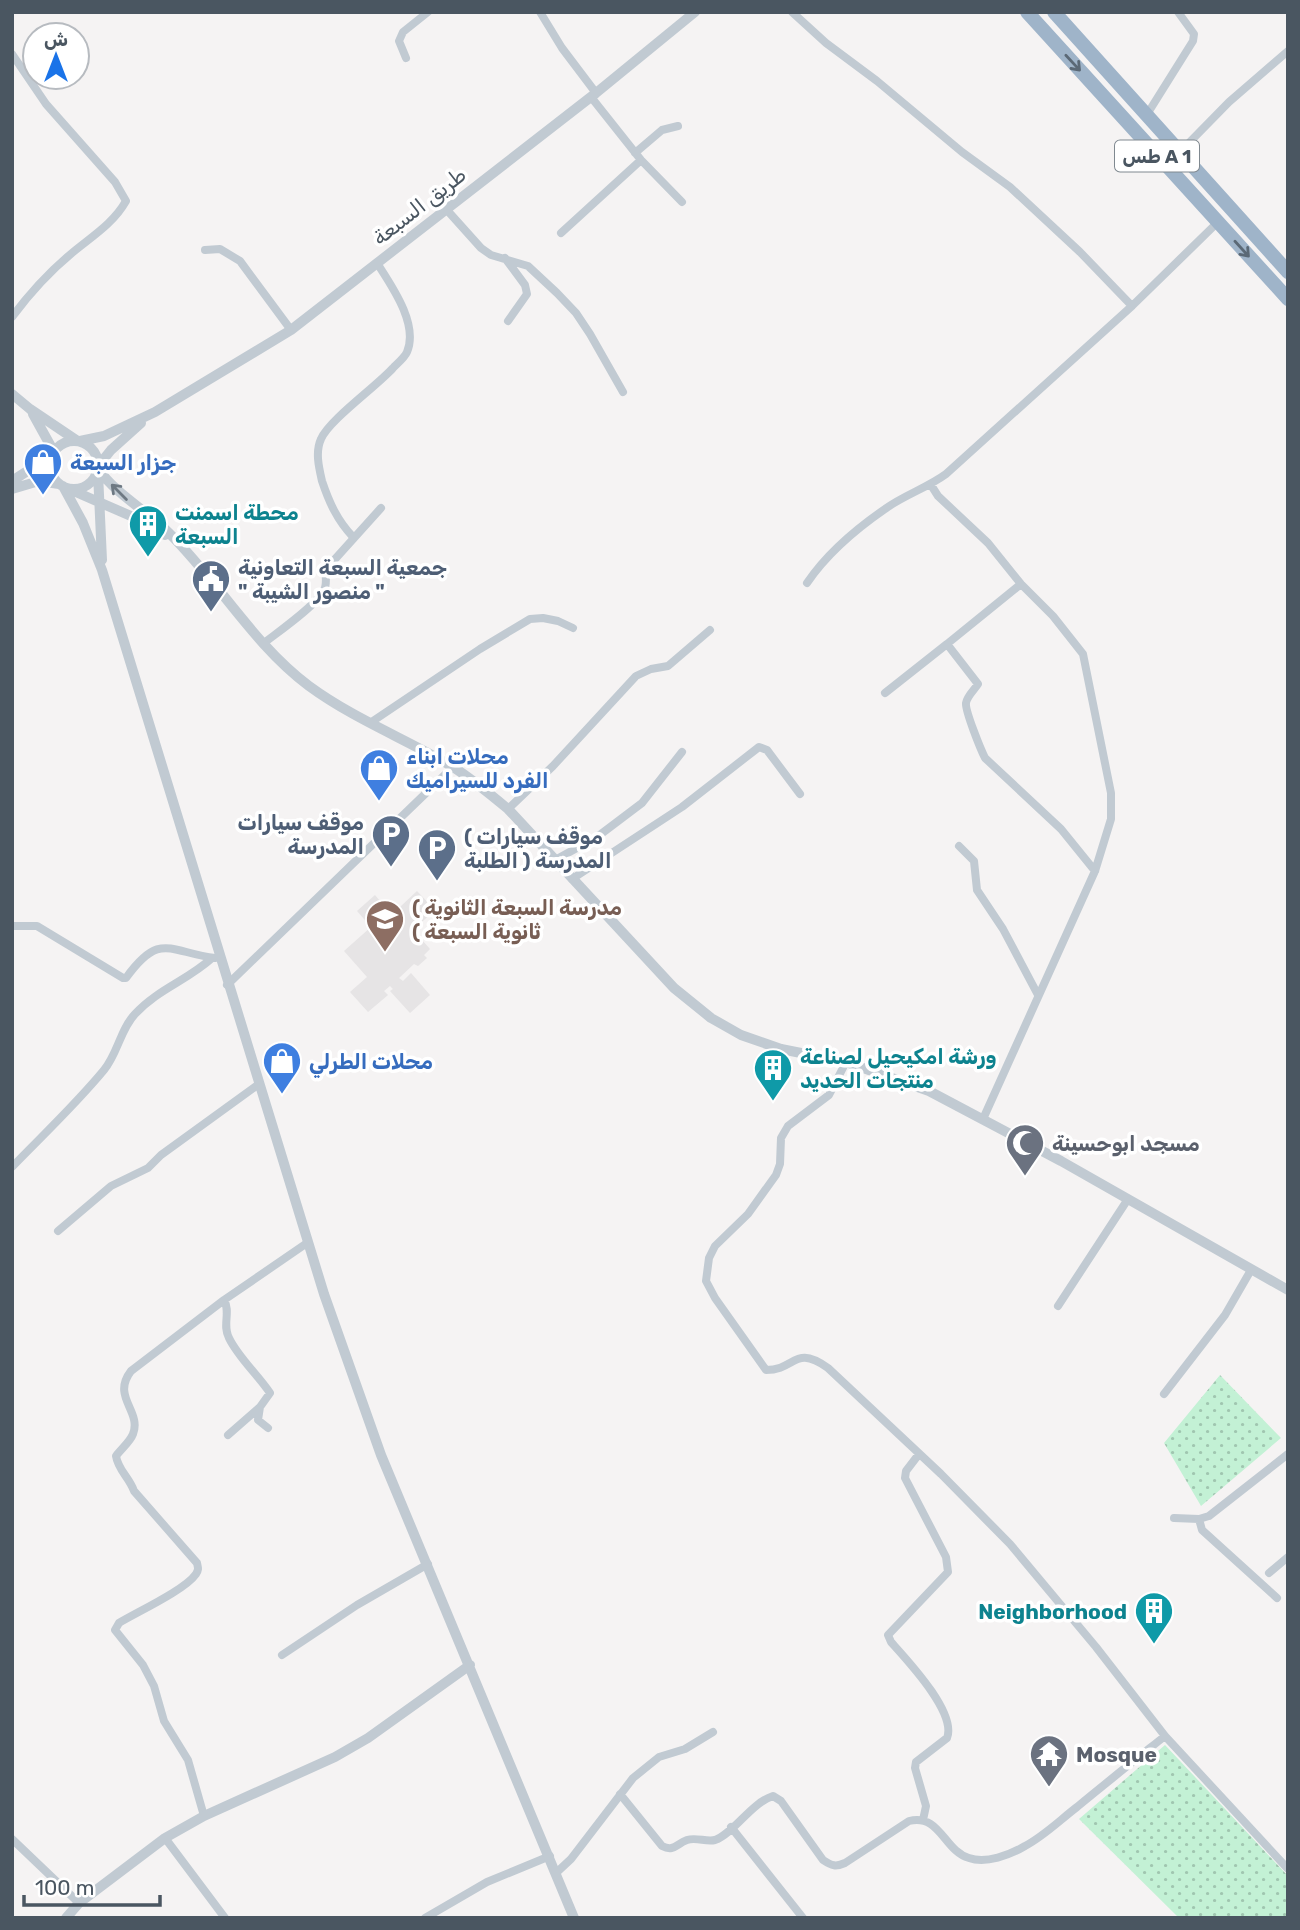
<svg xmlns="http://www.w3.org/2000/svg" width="1300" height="1930" viewBox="0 0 1300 1930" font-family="Rubik,'Noto Naskh Arabic',sans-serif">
<defs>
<pattern id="grass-dots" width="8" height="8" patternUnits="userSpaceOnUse" patternTransform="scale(1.75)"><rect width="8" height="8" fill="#c3f1d5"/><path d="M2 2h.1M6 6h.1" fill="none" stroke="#a0c6b0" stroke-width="1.8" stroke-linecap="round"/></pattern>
</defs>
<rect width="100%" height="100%" fill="#f5f3f3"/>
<path fill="#e6e4e5" d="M417,891l18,19 -22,20 17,19 -6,6 3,3 -9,8 -4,-2 -15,14 4,3 8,-8 19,22 -20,18 -20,-22 3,-2 -3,-3 -6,5 4,4 -20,17 -18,-20 17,-15 -23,-26 27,-24 -14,-16 18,-16 10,12h15z"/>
<path fill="url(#grass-dots)" d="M1220,1375l61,63 -80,68 -37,-63z
M1165,1745l123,131v42h-109l-100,-99z"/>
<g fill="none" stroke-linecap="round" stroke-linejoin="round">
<path stroke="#c1cad2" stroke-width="8" d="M540,12l22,36 34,45
M792,12l34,31 51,38 85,71 48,35 70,65 52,54
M12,54l34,50 69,78 11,19c-13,23 -35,36 -54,52 -23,19 -42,40 -60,64
M406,58l-7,-17 4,-9 25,-20
M591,97l50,63 41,42
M1146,116l47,-75 1,-7 -16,-22
M635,153l27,-23 16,-4
M1179,153l50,-51 59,-51
M446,209l35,39 10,7 37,11 29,27 19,20 14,21 33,58
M561,233l80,-73
M205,250l15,-1 20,12 51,69
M505,258l20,27 2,9 -19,27
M931,485l7,11 50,47 33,41 32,32 30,38 28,139v26l-16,52 -112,248
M353,537c-16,-17 -24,-35 -31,-56 -3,-13 -7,-29 -1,-42 8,-19 56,-53 72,-71 5,-5 12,-11 14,-16 12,-28 -16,-67 -30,-89
M807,583c19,-28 49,-54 78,-74 19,-14 42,-21 61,-35l186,-168 86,-84
M1021,584l-74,60 31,40c-3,5 -11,12 -12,19 -1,8 15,47 19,55l76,71 34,42
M264,643c14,-11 53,-38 60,-53 4,-7 0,-15 3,-22l54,-60
M885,693l62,-49
M370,723l110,-74 50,-30 13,-1 15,3 15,7
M508,809l45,-43 83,-90 15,-7 17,-3 42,-36
M959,846l15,15 3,29 26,39 35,66
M555,860l42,-23 45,-34 40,-51
M572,879l110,-72 77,-60 8,3 33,44
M12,926h25l86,52h3c34,-47 43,-26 89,-20
M227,985l226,-218
M846,1062l-17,33 -41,31 -7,12 -1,26 -4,11 -28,39 -33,32 -6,12 -3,23 9,17 51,72c30,0 28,-26 62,-2l113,106 69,70 86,103 69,89 123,133
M12,1167c31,-32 64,-63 92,-97 14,-17 16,-40 31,-56 23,-25 53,-34 77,-56
M58,1231l53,-45 37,-18 13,-13 98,-71
M224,1300c7,12 -2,25 5,38 9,19 29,37 41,55l-10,14 -2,13 10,8
M1058,1306l70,-107
M1164,1394l61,-79 26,-45
M228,1435l32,-28
M919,1454l-13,17 -1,7 41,79 2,15 -60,63 3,7c17,19 66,71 56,96l-31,24 -1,6 11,38 -3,14
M1174,1518l25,1 10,-3 79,-62
M1199,1519l3,11 75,68
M1269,1573l19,-16
M282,1655l75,-50 71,-41
M620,1794l42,52c12,6 14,-2 25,-6 9,-3 19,2 28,0 19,-7 36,-37 58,-44l8,5 42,59c9,6 13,7 22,3l64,-42c31,-8 35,30 60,37 17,6 41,-3 56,-12 19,-10 35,-26 52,-39 29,-24 58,-47 88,-71
M204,1816l-16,-56 -24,-39 -10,-35 -11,-21 -28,-35 4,-7c18,-11 66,-33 77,-49 3,-5 2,-6 1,-11l-63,-72c-5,-14 -16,-21 -18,-35 5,-7 14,-14 17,-22 9,-23 -22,-37 -2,-63l93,-71 83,-57
M731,1827l72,91
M165,1838l60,80
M12,1839l67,64
M556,1873l15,-14 62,-81 26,-21 26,-8 28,-17
M425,1918l62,-36 63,-26"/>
<path stroke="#c1cad2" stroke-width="10" d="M12,394l18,15 46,31
M33,414l21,38
M50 465a24 24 0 1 1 48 0a24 24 0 1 1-48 0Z
M80,441l24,-5 51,-24 136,-82 305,-237 99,-81
M99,465l12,-15 30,-27
M98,469c20,27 48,41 71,64 49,48 84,111 140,153 45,33 97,53 144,81 19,12 37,27 55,42l166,179 37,30 30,17 40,14 65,13 83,29 132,70 227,129
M98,473l4,87
M12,481l40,-26
M63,486l20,37 19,47 222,724 57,161 193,463
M12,489l27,-8 20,3
M69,489l71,31 25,15
M66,1918l13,-15 86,-65 39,-22 131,-59 33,-19 102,-73"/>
<path stroke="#9fb4c9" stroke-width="14" d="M1027,12l261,287
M1054,12l234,260"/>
</g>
<defs><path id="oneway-shaft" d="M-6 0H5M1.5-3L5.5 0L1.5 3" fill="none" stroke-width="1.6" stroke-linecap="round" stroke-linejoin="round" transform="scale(1.75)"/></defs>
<g stroke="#5b6976">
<use href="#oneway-shaft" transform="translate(1073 63) rotate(47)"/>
<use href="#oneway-shaft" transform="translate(1242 249) rotate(48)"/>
</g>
<use stroke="#6e7983" href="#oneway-shaft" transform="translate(119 492) rotate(-135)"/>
<defs>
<g id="shop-pin" transform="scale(2.0125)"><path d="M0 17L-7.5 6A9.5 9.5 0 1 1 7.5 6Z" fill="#3f7fe0" stroke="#fff"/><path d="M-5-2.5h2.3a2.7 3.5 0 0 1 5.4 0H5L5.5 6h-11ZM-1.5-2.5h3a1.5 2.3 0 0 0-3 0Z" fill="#fff"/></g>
<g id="building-pin" transform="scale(2.0125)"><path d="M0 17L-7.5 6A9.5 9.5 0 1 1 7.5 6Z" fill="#0f9aa8" stroke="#fff"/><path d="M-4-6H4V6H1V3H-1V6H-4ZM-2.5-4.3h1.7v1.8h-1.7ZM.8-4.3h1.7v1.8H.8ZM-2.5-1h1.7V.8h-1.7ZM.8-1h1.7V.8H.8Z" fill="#fff"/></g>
<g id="civic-pin" transform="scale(2.0125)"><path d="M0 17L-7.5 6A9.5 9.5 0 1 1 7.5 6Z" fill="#5c6f8a" stroke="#fff"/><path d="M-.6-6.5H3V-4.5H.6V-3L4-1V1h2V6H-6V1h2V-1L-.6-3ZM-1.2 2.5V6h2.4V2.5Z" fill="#fff"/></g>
<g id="parking-pin" transform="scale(2.0125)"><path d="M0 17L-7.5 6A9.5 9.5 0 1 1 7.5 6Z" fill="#5c6f8a" stroke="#fff"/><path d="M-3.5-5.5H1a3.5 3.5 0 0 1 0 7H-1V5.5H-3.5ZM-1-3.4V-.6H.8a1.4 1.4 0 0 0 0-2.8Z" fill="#fff"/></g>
<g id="school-pin" transform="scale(2.0125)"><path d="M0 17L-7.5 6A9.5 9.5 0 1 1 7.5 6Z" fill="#8d6e63" stroke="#fff"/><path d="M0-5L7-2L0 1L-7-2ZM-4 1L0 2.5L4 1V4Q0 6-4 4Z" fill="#fff"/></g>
<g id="mosque-pin" transform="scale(2.0125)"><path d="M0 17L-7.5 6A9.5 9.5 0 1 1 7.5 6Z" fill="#6b7280" stroke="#fff"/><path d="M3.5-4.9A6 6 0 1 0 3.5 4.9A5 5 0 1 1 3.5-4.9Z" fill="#fff"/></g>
<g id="temple-pin" transform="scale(2.0125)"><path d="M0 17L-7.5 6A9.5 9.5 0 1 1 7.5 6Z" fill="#6b7280" stroke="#fff"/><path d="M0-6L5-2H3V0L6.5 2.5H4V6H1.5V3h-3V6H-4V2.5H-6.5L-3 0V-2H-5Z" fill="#fff"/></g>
</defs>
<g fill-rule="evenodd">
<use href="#shop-pin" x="43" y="462"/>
<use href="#building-pin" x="148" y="524"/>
<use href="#civic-pin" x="211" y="579"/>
<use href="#shop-pin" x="379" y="768"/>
<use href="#parking-pin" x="391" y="834"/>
<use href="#parking-pin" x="437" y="848"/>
<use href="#school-pin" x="385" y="919"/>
<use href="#shop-pin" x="282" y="1061"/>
<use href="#building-pin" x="773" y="1068"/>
<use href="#mosque-pin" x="1025" y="1143"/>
<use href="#building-pin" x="1154" y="1611"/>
<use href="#temple-pin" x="1049" y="1754"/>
</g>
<g text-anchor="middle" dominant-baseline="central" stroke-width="7" stroke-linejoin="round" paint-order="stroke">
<rect fill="#fff" stroke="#808990" stroke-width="2" x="1115" y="140.5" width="84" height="31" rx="5"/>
<g font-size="19" font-weight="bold" fill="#4a5661">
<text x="1157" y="156">طس A 1</text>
</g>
<g font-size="21" fill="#4a5661" stroke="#fff">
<text transform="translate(419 206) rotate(-38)">طريق السبعة</text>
</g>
<g font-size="21" font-weight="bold" fill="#366cbe" stroke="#fff" text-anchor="start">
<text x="70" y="462">جزار السبعة</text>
<text x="406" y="756">محلات ابناء<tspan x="406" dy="24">الفرد للسيراميك</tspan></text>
<text x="309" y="1061">محلات الطرلي</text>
</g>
<g font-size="21" font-weight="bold" fill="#0d838f" stroke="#fff" text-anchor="start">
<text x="175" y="512">محطة اسمنت<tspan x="175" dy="24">السبعة</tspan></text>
<text x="800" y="1056">ورشة امكيحيل لصناعة<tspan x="800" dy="24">منتجات الحديد</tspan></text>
<text x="1127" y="1611" text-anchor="end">Neighborhood</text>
</g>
<g font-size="21" font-weight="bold" fill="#4e5e75" stroke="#fff" text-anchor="start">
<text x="238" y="567">جمعية السبعة التعاونية<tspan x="238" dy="24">" منصور الشيبة "</tspan></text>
<text x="364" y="822" text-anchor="end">موقف سيارات<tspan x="364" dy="24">المدرسة</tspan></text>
<text x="464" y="836">( موقف سيارات<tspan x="464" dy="24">المدرسة ( الطلبة</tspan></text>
</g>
<g font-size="21" font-weight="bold" fill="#785e54" stroke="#fff" text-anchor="start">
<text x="412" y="907">( مدرسة السبعة الثانوية<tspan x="412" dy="24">( ثانوية السبعة</tspan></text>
</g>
<g font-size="21" font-weight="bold" fill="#5b616d" stroke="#fff" text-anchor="start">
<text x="1052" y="1143">مسجد ابوحسينة</text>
<text x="1076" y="1754">Mosque</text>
</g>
</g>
<rect width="1300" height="1930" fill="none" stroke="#4a5661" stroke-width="28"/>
<g transform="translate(56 56)"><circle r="33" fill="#ffffff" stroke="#b7bbc0" stroke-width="2"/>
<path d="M0-5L12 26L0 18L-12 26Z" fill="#1a73e8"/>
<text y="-10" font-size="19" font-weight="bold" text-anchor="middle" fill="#4a5661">ش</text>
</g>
<path d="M24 1895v10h136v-10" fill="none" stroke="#4a5661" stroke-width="3.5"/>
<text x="35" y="1895" font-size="21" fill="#4a5661" stroke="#ffffff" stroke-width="5" paint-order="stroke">100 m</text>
</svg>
